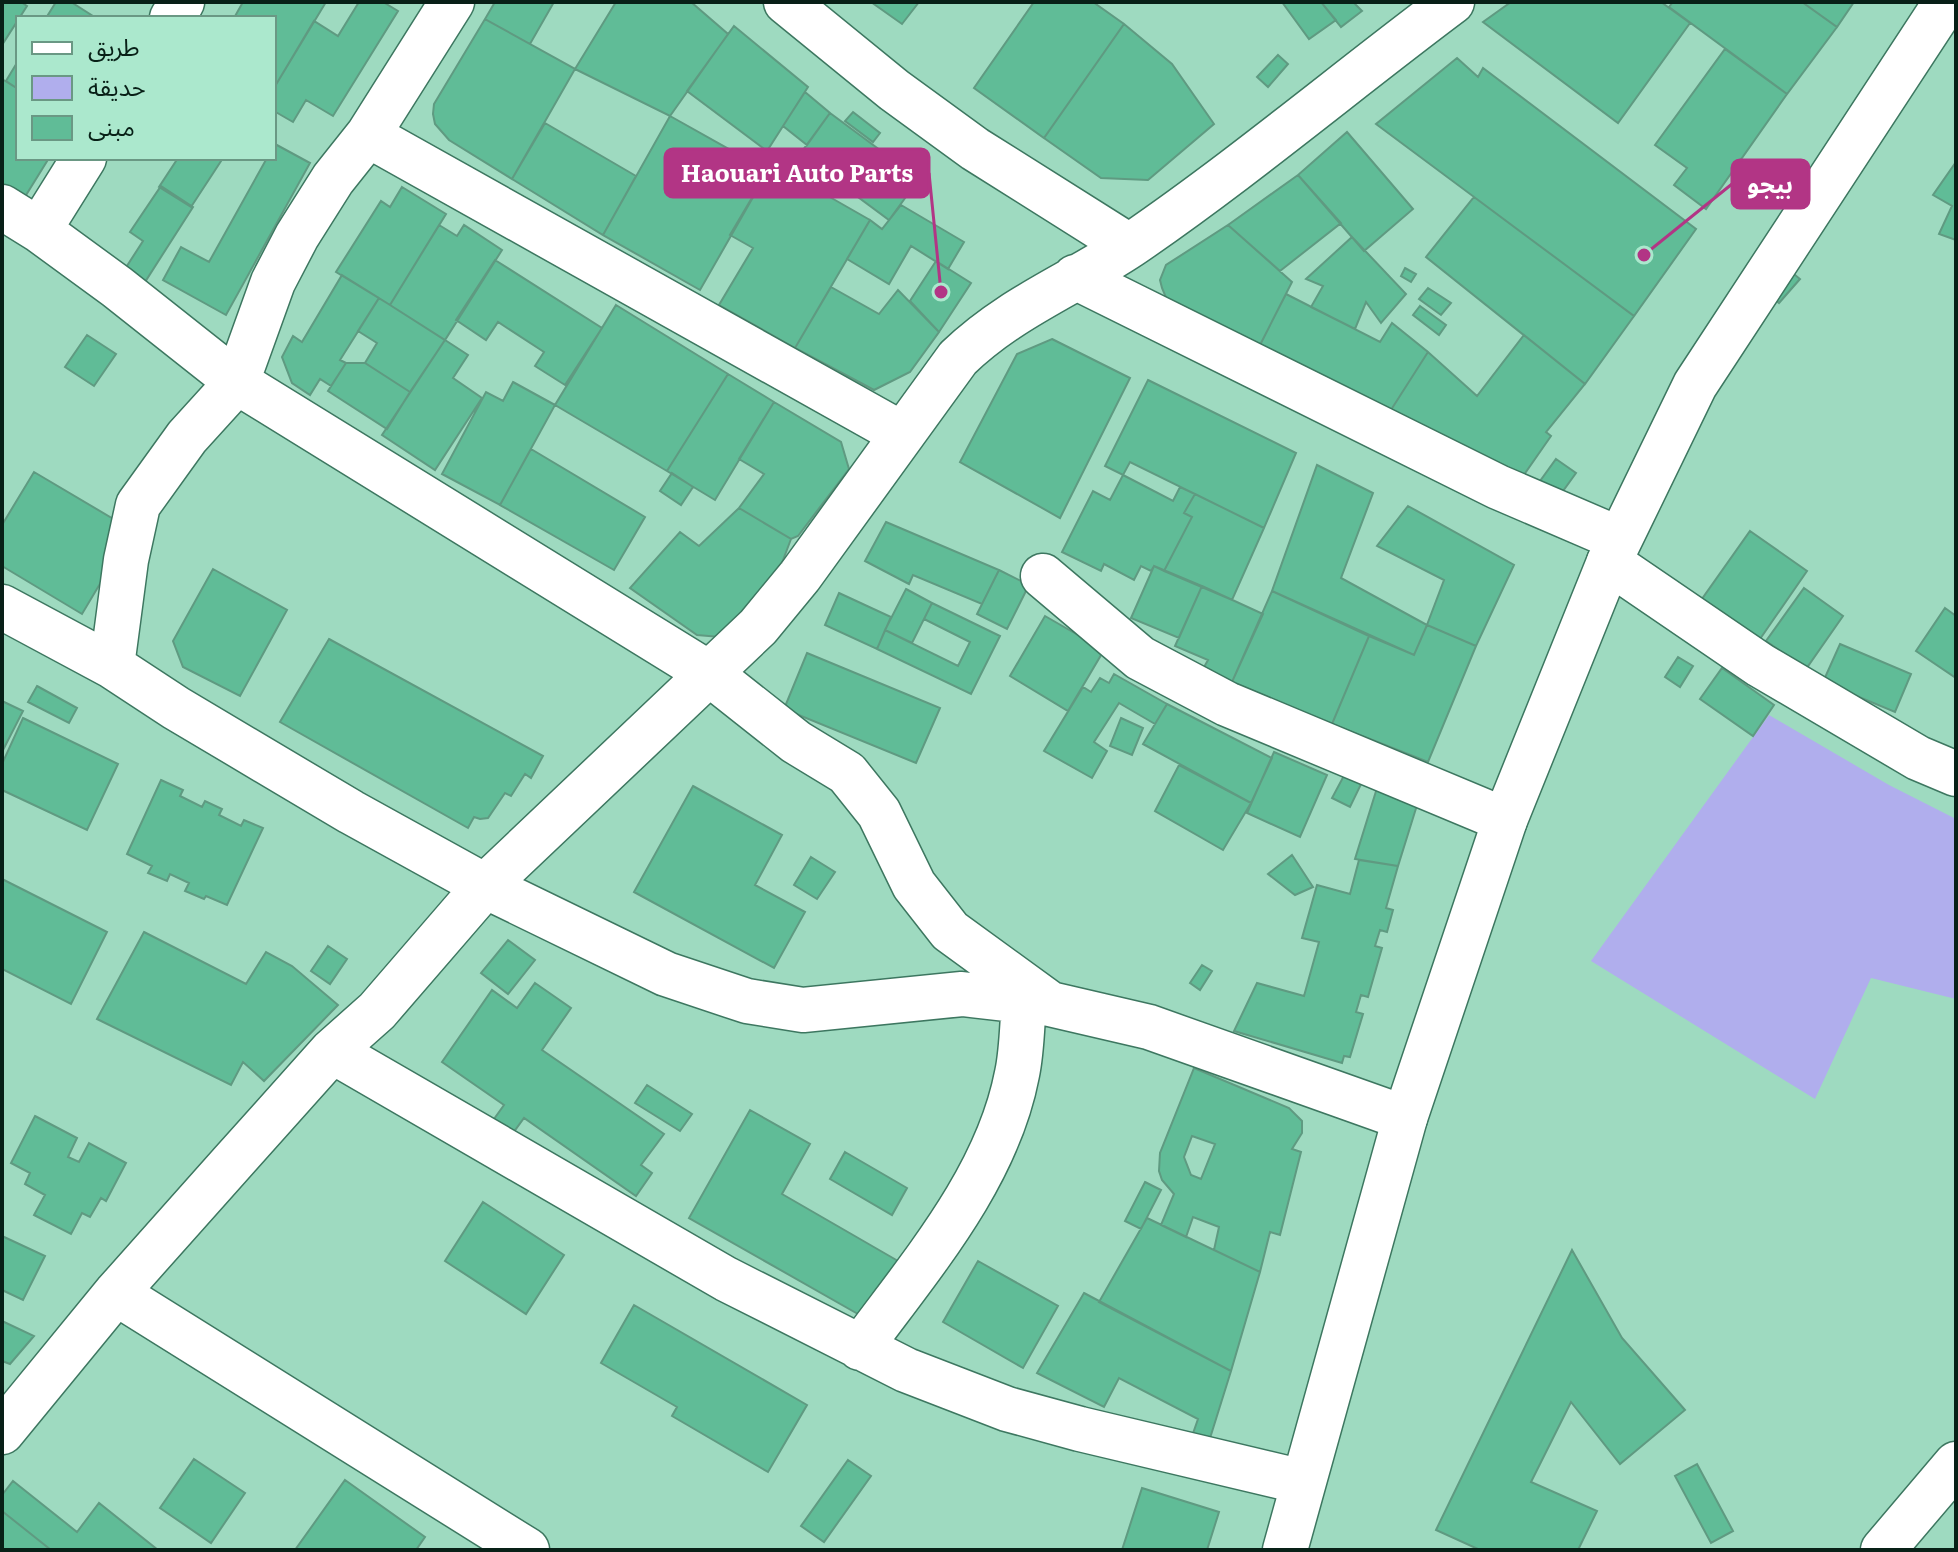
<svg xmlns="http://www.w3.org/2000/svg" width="1958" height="1552" viewBox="0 0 1958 1552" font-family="Literata,'Noto Sans Arabic',serif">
<rect width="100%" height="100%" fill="#9edac0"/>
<path fill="#b0aeed" d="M1769,715l120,70 67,34v180l-85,-21 -56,121 -224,-138z"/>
<path fill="#60bc97" stroke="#5f9a81" stroke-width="2" fill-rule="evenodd" d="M2,2h19l6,4 -25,39z
M56,2h15l25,16h-50z
M243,2h83l-52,86v-70h-40z
M359,2h24l15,9 -65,105 -27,-16 -13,22 -19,-11v-23l40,-67 24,15z
M495,2h59l-24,42 -45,-25z
M616,2h75l37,32 -58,82 -95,-47z
M871,2h48l-17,22z
M1034,2h59l31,22 -80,114 -70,-50z
M1282,2h39l15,18 -27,19z
M1321,2h37l-3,2 7,7 -21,16z
M1511,2h150l29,21 -72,100 -135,-101z
M1673,2h129l35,25 -50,67 -118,-87z
M1802,2h52l-17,25z
M485,19l90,50 -63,110 -63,-39 -14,-16 -2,-10 1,-10z
M1124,24l48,40 42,60 -66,56 -47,-2 -57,-40z
M734,26l74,61 -41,64 -80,-60z
M1725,49l62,45 -81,115 -32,-24 13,-17 -32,-23z
M1278,55l10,9 -20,23 -11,-10z
M1457,58l21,19 5,-9 213,161 -62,87 -258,-192z
M18,61v28l-12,-8z
M2,79l16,10v69h31l-31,50 -16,-10z
M805,92l25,21 -23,32 -24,-19z
M853,112l27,21 -7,9 -28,-21z
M830,113l89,66 -30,41 -89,-66z
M670,116l98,55 -68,119 -97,-55z
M545,123l91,53 -33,59 -91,-56z
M1347,132l66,77 -49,42 -66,-76z
M275,144l35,19 -84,152 -63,-35 18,-33 28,15 58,-104h7z
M178,158h45l-32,49 -32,-20z
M1956,162v78l-17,-6 13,-28 -19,-11z
M772,164l98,56 -75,128 -76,-43 34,-57 -23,-13z
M1298,175l43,48 -61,48 -52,-46z
M161,186l32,21 -48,75 -20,-13 18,-28 -13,-9z
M402,187l44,27 -56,91 -54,-33 45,-71 9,6z
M1474,197l160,119 -49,68 -159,-127z
M901,205l63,37 -16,27 -37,-23 -22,38 -42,-25 23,-39 12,9z
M439,225l18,11 7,-11 38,25 -57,90 -55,-35z
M1228,225l64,57 -33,65 -92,-47 -5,-12 -2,-8 6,-15z
M1352,237l54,57 -25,29 -15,-21 -11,27 -44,-22 12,-21 -17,-7z
M495,260l107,68 -37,57 -30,-19 9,-14 -46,-30 -12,18 -30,-20z
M936,261l35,22 -32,49 -29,-31z
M1405,268l11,6 -5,8 -10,-6z
M1789,270l11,9 -21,24 -11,-9z
M342,275l37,23 -39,62 6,3 -15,23 -11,-7 -10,16 -18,-12 -10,-26 11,-21 9,6z
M831,287l48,27 19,-24 41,42 -29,40 -36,18 -79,-42z
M1428,288l23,15 -10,12 -22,-16z
M1286,294l94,48 12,-19 36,29 -39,61 -130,-66z
M379,298l66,42 -35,52 -45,-29 12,-20 -19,-12z
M616,305l112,69 -61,97 -112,-66z
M1420,306l26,19 -7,10 -26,-20z
M87,335l29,19 -22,32 -29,-19z
M1524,335l61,49 -39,48 5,4 -30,43 -132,-66 39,-61 49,44z
M1052,339l78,39 -70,140 -100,-56 57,-108z
M445,340l23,15 -15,23 29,20 -47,72 -53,-35z
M346,363h19l45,29 -23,37 -59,-38z
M728,374l46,28 -59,98 -48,-29z
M1148,380l148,73 -32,75 -134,-66 -7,13 -18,-9z
M513,382l42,23 -55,100 -58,-31 44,-82 17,9z
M774,402l67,40 8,27 -51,67 -7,3 -52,-31 25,-34 -25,-15z
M531,449l114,68 -31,53 -114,-65z
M1556,459l20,14 -21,29 -20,-14z
M1317,465l56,28 -32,85 86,47 -13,30 -142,-64z
M34,472l98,58 -50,84 -80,-48v-41z
M672,473l21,14 -12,18 -21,-14z
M1123,475l50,26 7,-14 15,7 -11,19 8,4 -28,54 -10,-5 -3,5 -10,-5 -7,14 -30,-16 -3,7 -39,-19 31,-61 17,9z
M1195,494l69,34 -32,72 -68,-29 28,-54 -8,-4z
M1408,506l106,59 -38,81 -49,-21 17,-45 -67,-34z
M739,508l52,31 -11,29 -60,69 -23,-2 -67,-47 50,-56 19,14z
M886,522l113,48 -17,34 -69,-29 -4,9 -44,-23z
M1750,531l57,40 -47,68 -63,-33z
M1154,566l48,20 -23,52 -48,-20z
M213,569l74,41 -47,86 -57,-29 -10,-26z
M999,570l30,15 -22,44 -30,-15z
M1202,586l61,28 -31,68 -29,-13 5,-9 -33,-14z
M1804,588l39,28 -37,53 -40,-28z
M906,589l26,14 -20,40 -27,-13z
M1272,591l97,45 -37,88 -100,-42z
M839,593l52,24 -14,32 -52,-24z
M932,603l68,33 -29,58 -94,-45 8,-19 73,36 12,-24 -46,-23z
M1945,608l11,8v62l-40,-27z
M1045,616l59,34 -36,61 -58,-35z
M1427,625l49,21 -48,116 -96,-38 37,-88 45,19z
M329,639l214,117 -12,22 -6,-4 -14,22 -6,-3 -17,25 -8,1 -6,-2 -6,11 -188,-106z
M1840,644l71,30 -16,38 -72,-30z
M807,653l133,55 -24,55 -132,-54z
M1678,657l15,9 -13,21 -15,-10z
M1722,668l52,37 -21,31 -53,-37z
M1114,674l53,30 -12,20 -36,-21 -25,39 13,9 -15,27 -48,-27 39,-64 8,5 9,-14 9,5z
M37,686l40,22 -8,15 -41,-21z
M2,701l21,10 -21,41z
M1167,704l105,54 -21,45 -108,-59z
M23,718l95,46 -31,66 -85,-40v-26z
M1121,718l22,10 -11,27 -22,-9z
M1274,752l53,23 -27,62 -53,-24z
M1179,765l72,38 -28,47 -68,-39z
M1347,770l17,8 -14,29 -18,-9z
M161,780l22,10 -3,6 22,11 3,-6 17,8 -3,6 22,11 3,-6 19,8 -36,77 -21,-9 -2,3 -19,-8 4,-8 -19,-9 -3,7 -19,-8 4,-7 -25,-12z
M693,786l89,49 -27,50 50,27 -31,56 -140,-76z
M1377,788l41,14 -20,64 -43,-7z
M1292,855l21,32 -18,8 -27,-21z
M811,857l24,15 -18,27 -23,-14z
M1359,860l39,6 -12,42 7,2 -6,22 -7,-2 -5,16 7,2 -14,49 -7,-2 -5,17 7,2 -13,43 -6,-1 -2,7 -108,-32 23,-48 47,13 15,-54 -17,-4 15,-53 33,9z
M2,879l105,53 -36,72 -69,-35z
M144,932l102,52 20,-32 26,14 46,39 -74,76 -21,-19 -12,23 -134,-66z
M508,940l27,20 -27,34 -27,-21z
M328,946l19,13 -17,25 -19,-13z
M1202,965l10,6 -12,19 -10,-7z
M535,983l36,25 -29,42 122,84 -23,31 11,8 -16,23 -112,-78 -11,15 -19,-14 10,-14 -62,-43 50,-72 25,18z
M1194,1068l95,40 13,13v12l-10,16 9,3 -21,83 -10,-3 -10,40 -46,-22 5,-23 -26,-10 -7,20 -25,-12 13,-31 -12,-14 -3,-9 1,-18zM1192,1136l23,8 -14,35 -10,-4 -7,-18z
M647,1085l45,29 -12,17 -45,-28z
M750,1110l60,34 -28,50 123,71 -33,57 -183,-104z
M35,1116l42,22 -9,19 11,5 10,-19 37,20 -20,38 -5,-3 -11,19 -8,-4 -11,21 -37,-19 11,-20 -20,-11 5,-11 -19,-10z
M845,1152l62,36 -15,27 -62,-36z
M1145,1182l16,8 -20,39 -16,-8z
M483,1202l81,53 -38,59 -81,-53z
M1147,1218l113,54 -29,99 -132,-69z
M2,1236l43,20 -22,44 -21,-10z
M1572,1250l50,88 63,72 -65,54 -49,-62 -40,80 66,29 -19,39h-98l-44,-20z
M978,1261l80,45 -35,62 -80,-46z
M1084,1293l147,78 -25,80 -17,-6 9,-26 -79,-41 -15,29 -67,-34z
M634,1305l173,100 -39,67 -96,-56 5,-9 -76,-44z
M2,1321l32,15 -24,28 -8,-3z
M194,1459l51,34 -34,50 -51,-35z
M848,1460l23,16 -47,66 -23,-16z
M1697,1464l36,67 -22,12 -36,-67z
M345,1480l80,57 -9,13h-121z
M13,1481l64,51 22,-29 59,47h-107l-49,-39v-16z
M1142,1488l77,24 -12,38h-85z
M2,1511l49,39h-49z"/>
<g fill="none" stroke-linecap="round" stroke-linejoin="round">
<g stroke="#3d7760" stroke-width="47">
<path id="minor" d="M452,2l-84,133 -35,44 -36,57 -24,46 -36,100 -50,55 -49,68 -12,55 -14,106 64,42 175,104 134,74 181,88 81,27 56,9 159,-16 88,10 99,23 256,91
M786,2l108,88 81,59 154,97
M172,18l10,-16
M368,135l534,299
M84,158l-45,72 78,57 120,95 473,292 86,68 51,31 32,40 35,72 36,46 99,72
M2,207l37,23
M1075,277l423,210 121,52
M1609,562l151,103 158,93 38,16
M1043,576l97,82 87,46 278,116
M2,607l110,59
M332,1051l394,228 180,91 101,39 73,20 223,53
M116,1293l411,257
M860,1348c61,-83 137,-170 157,-274 5,-23 5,-49 7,-73
M2,1432l114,-139 114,-128 102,-114 45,-40 108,-125 273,-259 42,-51 158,-218c53,-51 113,-73 173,-113 111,-76 214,-163 321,-243
M1883,1550l73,-86"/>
</g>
<g stroke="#3d7760" stroke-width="47">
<path id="secondary" d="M1285,1550l120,-432 100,-298 104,-258 86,-177 251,-383"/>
</g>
<use href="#minor" stroke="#fff" stroke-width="44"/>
<use href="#secondary" stroke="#fff" stroke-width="44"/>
</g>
<path fill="none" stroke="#b23585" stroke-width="3" d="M941 292L929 173M1644 255L1732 184"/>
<g fill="#b23585" stroke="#abe8cd" stroke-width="3">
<circle cx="941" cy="292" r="8"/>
<circle cx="1644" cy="255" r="8"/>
</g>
<g fill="#b23585" stroke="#b23585" stroke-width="3">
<rect x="665" y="149" width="264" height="48" rx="8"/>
<rect x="1732" y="160" width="77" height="48" rx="8"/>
</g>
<g font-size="24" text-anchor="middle" font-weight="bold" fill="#fff">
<text x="797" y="182">Haouari Auto Parts</text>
<text x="1770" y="193">بيجو</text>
</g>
<rect width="1958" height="1552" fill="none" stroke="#082017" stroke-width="8"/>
<rect x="16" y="16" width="260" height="144" fill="#abe8cd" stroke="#6a9884" stroke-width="2"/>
<rect x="32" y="42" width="40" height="12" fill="#ffffff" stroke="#6a9884" stroke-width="2"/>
<text x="88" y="56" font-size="24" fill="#082017">طريق</text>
<rect x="32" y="76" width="40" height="24" fill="#b0aeed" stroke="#6a9884" stroke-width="2"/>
<text x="88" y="96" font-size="24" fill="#082017">حديقة</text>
<rect x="32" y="116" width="40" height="24" fill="#60bc97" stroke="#6a9884" stroke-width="2"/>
<text x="88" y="136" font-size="24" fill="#082017">مبنى</text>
</svg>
